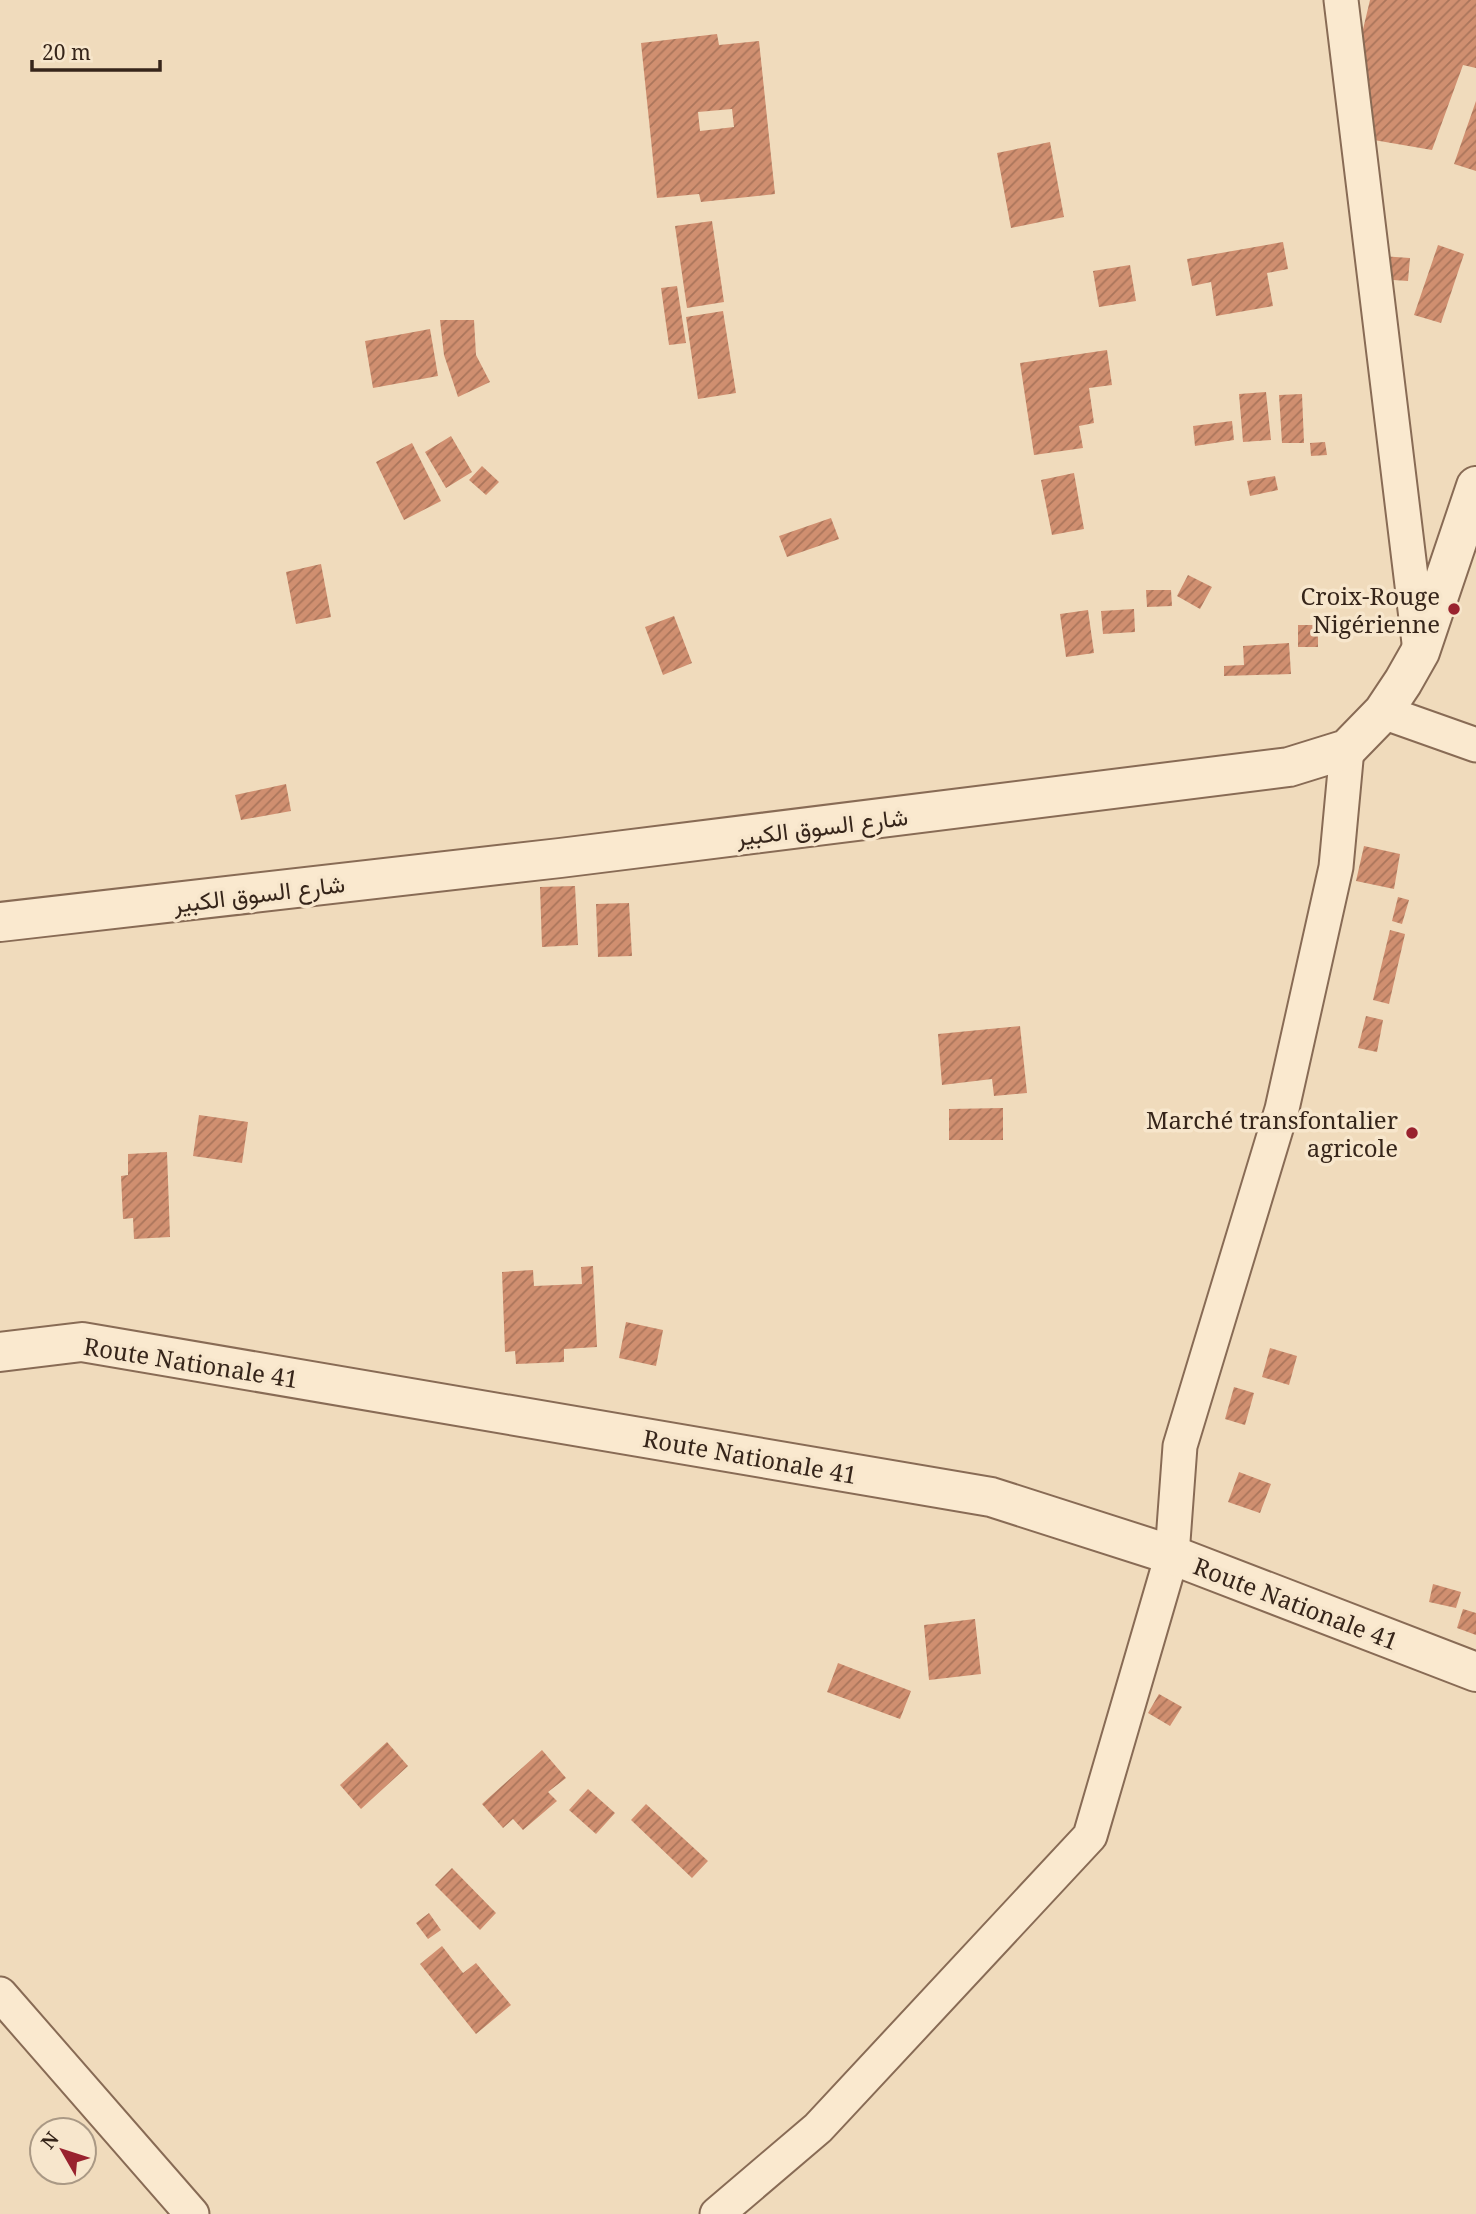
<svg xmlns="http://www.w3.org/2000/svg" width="1476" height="2214" viewBox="0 0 1476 2214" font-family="'Noto Serif',Vazirmatn,serif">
<defs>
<pattern id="building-hatch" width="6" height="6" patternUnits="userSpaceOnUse" patternTransform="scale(1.75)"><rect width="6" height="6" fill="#d08f70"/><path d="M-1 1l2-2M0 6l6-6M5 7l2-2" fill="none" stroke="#aa755b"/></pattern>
</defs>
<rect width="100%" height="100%" fill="#f0dbbc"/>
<path fill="url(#building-hatch)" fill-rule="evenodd" d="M1370,0h106v68l-13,-3 -31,85 -64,-11 -8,-97z
M717,34l2,11 40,-4 16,153 -74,8 -2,-8 -42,4 -16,-155zM732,109l2,18 -34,4 -2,-19z
M1476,101v70l-22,-7z
M1050,142l14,75 -53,11 -14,-75z
M712,221l12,81 -37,6 -12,-82z
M1283,242l5,27 -21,4 6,33 -57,10 -5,-34 -19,4 -5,-27z
M1438,245l26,9 -23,69 -27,-8z
M1381,256l29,2 -2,23 -29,-2z
M1130,265l6,36 -37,6 -6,-36z
M677,286l9,57 -17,2 -8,-57z
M723,311l13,82 -38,6 -12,-82z
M440,320h34l2,35 14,27 -32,15 -14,-42z
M430,329l8,47 -65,12 -8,-47z
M1107,350l5,35 -23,3 5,35 -15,3 4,22 -49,7 -14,-92z
M1266,392l5,48 -28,2 -4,-48z
M1302,394l2,49h-22l-3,-48z
M1232,421l2,19 -39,6 -2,-20z
M451,436l21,36 -26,16 -21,-36z
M1325,442l2,13 -16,1 -1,-13z
M412,443l29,58 -37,19 -28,-58z
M482,466l17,16 -13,13 -17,-15z
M1074,473l10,56 -32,6 -11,-55z
M1275,476l3,14 -28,6 -3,-15z
M831,518l8,21 -52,18 -8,-21z
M321,564l10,53 -35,7 -10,-52z
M1188,575l24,12 -12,22 -23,-13z
M1146,590h25l1,16 -25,1z
M1134,609l1,23 -32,2 -2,-23z
M1088,610l6,43 -28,4 -6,-43z
M674,616l18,47 -29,12 -18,-48z
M1298,625h20v22h-20z
M1289,643l2,31 -67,2v-10l20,-1 -1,-19z
M286,784l5,27 -50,9 -6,-25z
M1364,846l36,8 -6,35 -38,-8z
M575,886l3,59 -36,2 -2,-60z
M1398,897l11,3 -7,24 -10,-3z
M629,903l3,53 -34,1 -2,-53z
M1390,930l15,4 -16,70 -16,-4z
M1366,1016l17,4 -6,32 -19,-4z
M1020,1026l7,67 -33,3 -2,-17 -50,6 -4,-51z
M1003,1108v32h-54v-31z
M199,1115l49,7 -6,41 -49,-7z
M167,1152l3,85 -36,2 -1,-21 -10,1 -2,-43 7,-1v-21z
M593,1266l4,81 -33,2v13l-48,2 -1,-13 -10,1 -3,-80 31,-2 1,16 48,-2 -1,-17z
M626,1322l37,8 -7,36 -37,-8z
M1270,1348l27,8 -8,29 -27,-8z
M1234,1387l20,6 -9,32 -20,-6z
M1239,1472l32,12 -11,29 -32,-11z
M1433,1584l28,8 -5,16 -27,-6z
M1463,1609l13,4v22l-19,-7z
M975,1619l6,55 -52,6 -5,-55z
M838,1663l73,28 -11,28 -73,-27z
M1159,1694l23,13 -12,19 -22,-13z
M387,1742l21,24 -47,43 -21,-24z
M542,1750l24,28 -18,14 9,9 -34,29 -10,-11 -10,9 -21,-24z
M588,1789l27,24 -19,21 -27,-24z
M646,1804l62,57 -16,17 -61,-58z
M452,1868l44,45 -16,17 -45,-45z
M429,1913l12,17 -13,9 -12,-16z
M442,1946l21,27 13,-10 35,42 -35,29 -56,-70z"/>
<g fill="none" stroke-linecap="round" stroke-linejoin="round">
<g stroke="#886b55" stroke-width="37">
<path id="minor" d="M1341,0l79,651
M1383,712l93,33
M0,1994l192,220
M717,2214l101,-86 272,-292 82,-281 8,-109 102,-337 54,-242 11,-118"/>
</g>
<g stroke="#886b55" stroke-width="42">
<path id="tertiary" d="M0,922l560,-64 729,-91 58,-18 36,-37 20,-30 17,-30 56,-166
M0,1352l82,-10 909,155 181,58 304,117"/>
</g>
<use href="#minor" stroke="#fae9cf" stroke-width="33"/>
<use href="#tertiary" stroke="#fae9cf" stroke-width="38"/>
</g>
<g fill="#99222e" stroke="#f7e6cc" stroke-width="2.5">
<circle cx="1454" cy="609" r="7"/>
<circle cx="1412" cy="1133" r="7"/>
</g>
<g text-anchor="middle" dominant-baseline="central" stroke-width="7" stroke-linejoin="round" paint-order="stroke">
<g font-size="24" fill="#36251a" stroke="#f7e6cc" text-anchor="end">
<text x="1440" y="595">Croix-Rouge<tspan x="1440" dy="28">Nigérienne</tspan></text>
<text x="1398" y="1119">Marché transfontalier<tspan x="1398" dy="28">agricole</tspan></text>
</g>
<g font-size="24" fill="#36251a" stroke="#f7e6cc">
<text transform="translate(822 826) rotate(-7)">شارع السوق الكبير</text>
<text transform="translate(259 893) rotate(-7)">شارع السوق الكبير</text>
<text transform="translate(191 1362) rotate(9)">Route Nationale 41</text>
<text transform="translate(750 1456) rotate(10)">Route Nationale 41</text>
<text transform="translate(1296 1603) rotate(21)">Route Nationale 41</text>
</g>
</g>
<g transform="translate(63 2151) rotate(309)"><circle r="33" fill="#f7e6cc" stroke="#aa9985" stroke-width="2"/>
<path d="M0-5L12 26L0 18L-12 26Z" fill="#99222e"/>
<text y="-10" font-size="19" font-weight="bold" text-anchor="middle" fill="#36251a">N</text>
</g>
<path d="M32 60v10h128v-10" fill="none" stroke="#36251a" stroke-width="3.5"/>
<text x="42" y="60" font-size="21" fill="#36251a" stroke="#f7e6cc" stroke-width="5" paint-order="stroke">20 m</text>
</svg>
